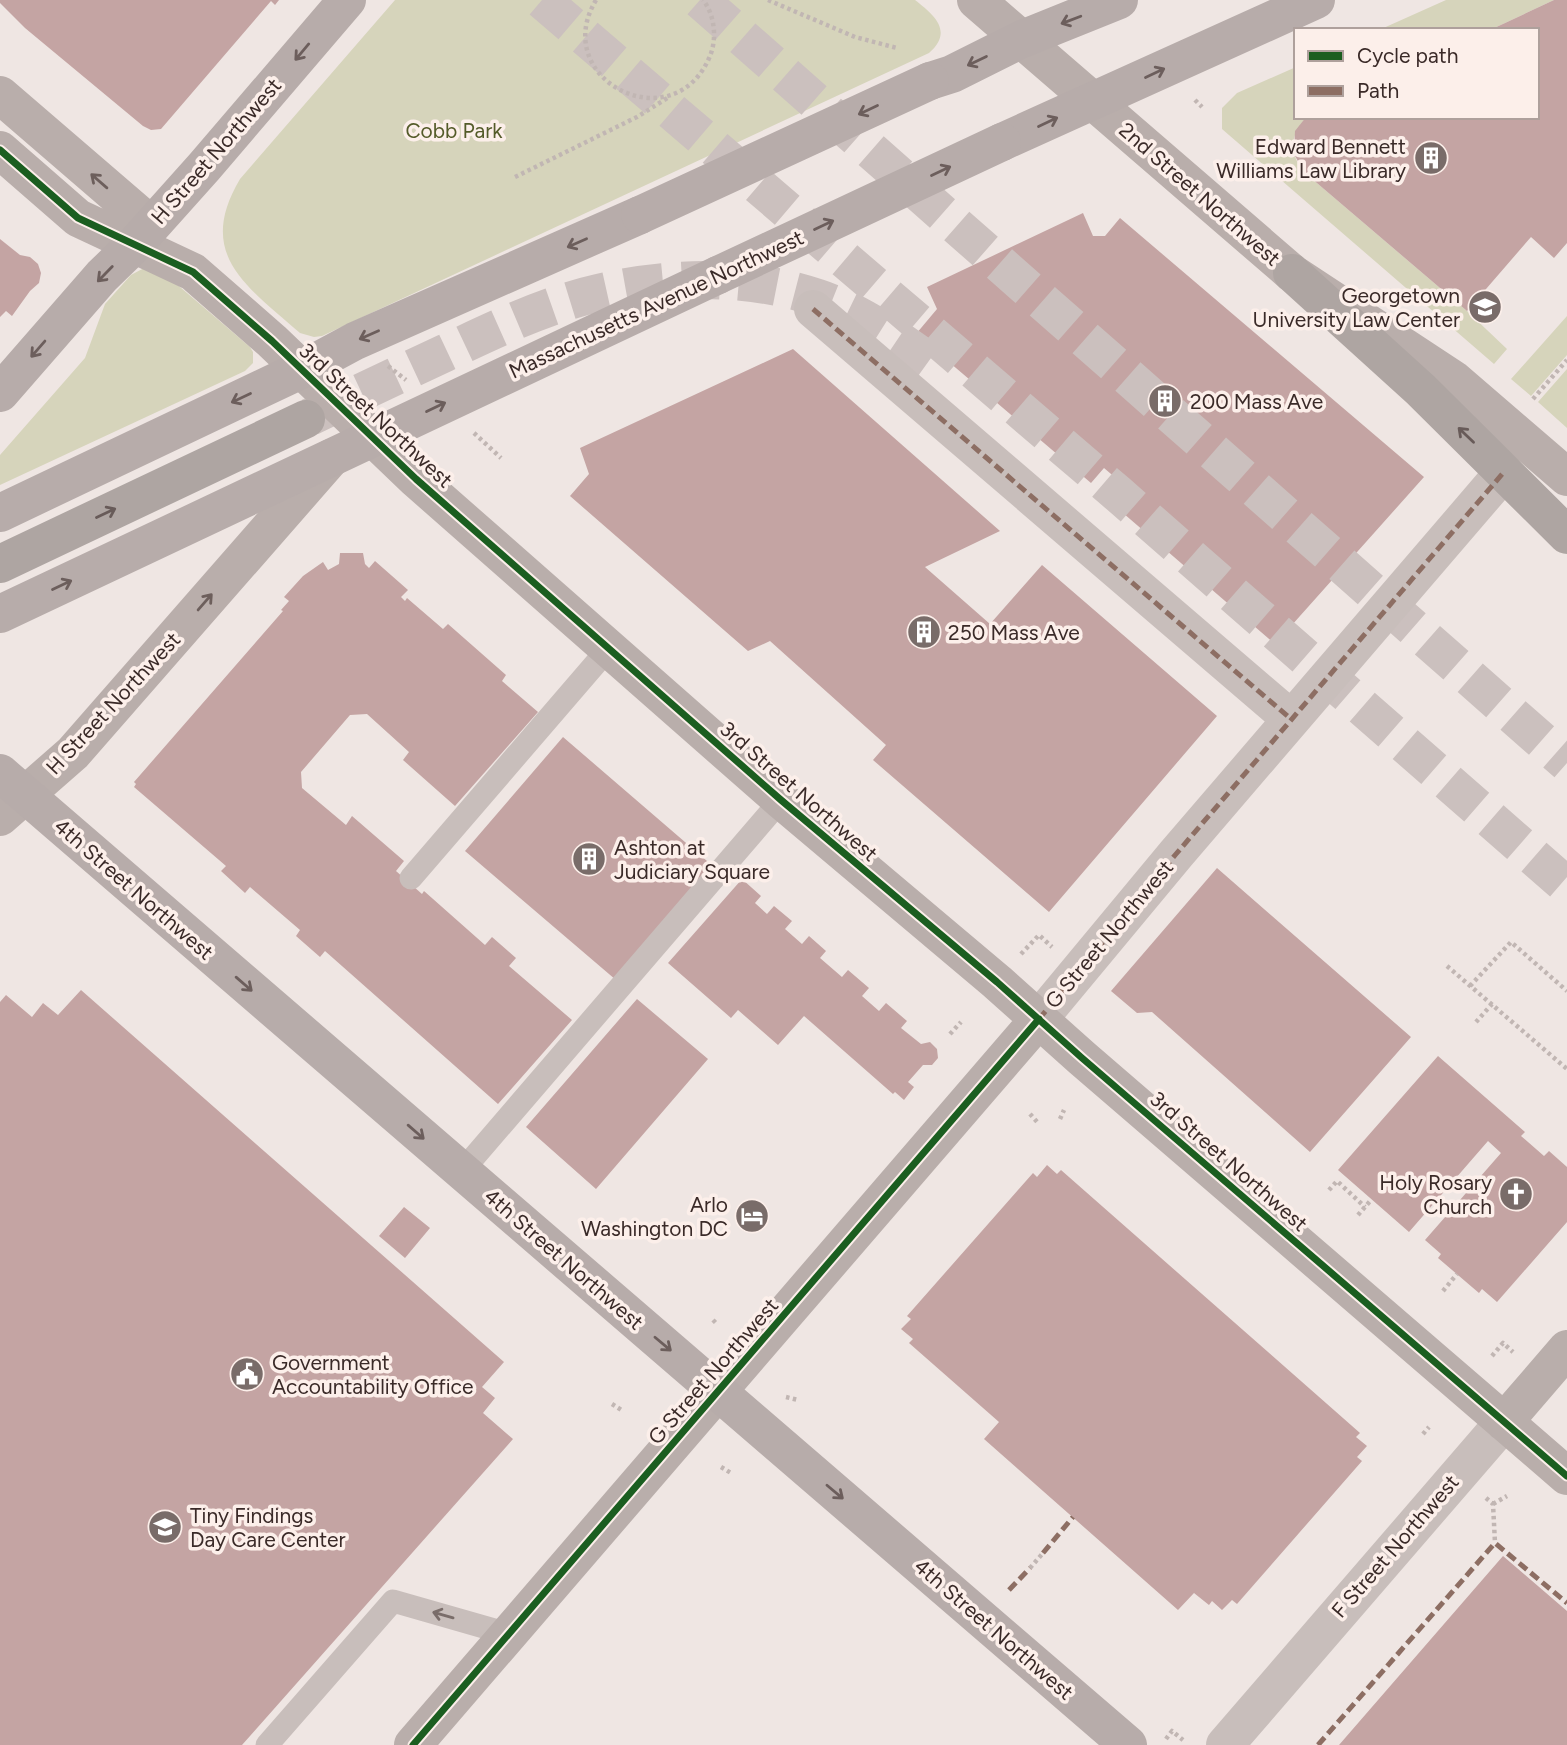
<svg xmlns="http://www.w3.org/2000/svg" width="1567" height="1745" viewBox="0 0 1567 1745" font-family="Figtree,sans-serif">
<rect width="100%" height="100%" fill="#efe6e3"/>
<path fill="#d6d4bb" d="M395,0h520c19,15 39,31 14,53l-607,283 -8,1 -14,-4c-53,-47 -105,-78 -60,-154z
M1446,0h108l-64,30h-111z
M1296,67v50h10c-16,21 -18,34 -2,55l163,139 40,38 -13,15 -272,-235v-21l15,-15z
M144,268l22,7 84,72 3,5v11l-8,8 -245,114v-30l85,-97 20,-54 26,-29z
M1567,316v39l-36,41 -20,-17z
M1567,369v59l-29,-26z"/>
<path fill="#c4a4a3" d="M0,0h279l-4,5 -4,-4 -110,128 -10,1 -8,-4 -118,-98 -25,-25z
M1554,0h13v243l-13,15 -23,-21 -64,74 -163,-139 -10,-18 1,-23 11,-14h231v-87h-47z
M1083,213l10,23h12l15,-18 304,259 -149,167 -152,-131 15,-16 -34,-29 -13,15 -175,-149 21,-25 -10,-22z
M0,239l20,16 10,2 8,7 3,9 -2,10 -9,8 -18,25 -6,-5 -6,6z
M793,349l207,182 -75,36 65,57 52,-59 175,151 -168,196 -176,-152 13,-15 -116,-104 -22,10 -178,-155 19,-22 -9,-26z
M340,553h23l2,11 4,4 6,-7 33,29 -7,7 4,4 2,-3 36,31 5,-5 58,51 -4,6 36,31 -83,94 -52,-46 6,-8 -42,-38 -17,1 -49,57 1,16 44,37 6,-9 52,45 -8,10 26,23 2,-3 61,54 7,-8 24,21 -7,8 63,54 -74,84 -173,-153 -5,6 -24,-21 4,-6 -50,-43 -5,6 -24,-22 5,-5 -92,-79 2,-3 -2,-2 149,-171 -2,-1 8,-9 -5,-4 19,-21 20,-14 5,8 11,-6z
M563,737l151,130 -98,113 -151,-129z
M1217,868l194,169 -101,115 -158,-140 -15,1 -26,-22z
M742,879l19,17 -6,7 12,11 7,-8 18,15 -7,8 17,15 7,-8 17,15 -6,7 22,19 6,-7 21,18 -7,8 17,15 7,-8 21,18 -6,7 20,16 9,-2 7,7 1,9 -6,7h-9l-15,17 6,5 -10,13 -9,-8 -2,2 -89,-78 -26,29 -40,-35 -7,8 -63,-55z
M81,990l423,372 -22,25 13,11 -12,15 30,26 -271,306h-242v-743l6,-7 26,22 11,-14 15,12z
M637,999l71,60 -112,130 -70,-62z
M1438,1056l87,76 -4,4 23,20 5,-5 18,16v55l-70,80 -15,-13 -3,4 -41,-35 3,-4 -16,-14 76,-87 -13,-12 -79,91 -71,-62z
M1047,1165l10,9 4,-4 299,263 -4,4 11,9 -10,11 5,4 -125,143 -5,-4 -10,10 -10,-9 -3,4 -15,-12 -16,17 -194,-171 15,-17 -90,-79 4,-4 -12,-10 10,-10 -4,-3 126,-143 4,4z
M404,1207l26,21 -25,30 -26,-22z
M1503,1556l64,55v134h-228z"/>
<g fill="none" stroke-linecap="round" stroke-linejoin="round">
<path stroke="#cbc0be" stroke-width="38" stroke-dasharray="38 19" stroke-linecap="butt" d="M542,0l575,493 450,393
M700,0l867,763
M310,417c45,-22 90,-43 135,-64 49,-23 100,-48 153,-60 70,-17 151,-19 220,5 45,15 81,42 119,69"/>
<path stroke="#c1b6b3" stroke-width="4.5" stroke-dasharray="3.5 3.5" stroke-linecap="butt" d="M596,0c-48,80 78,143 114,56 7,-17 5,-41 -7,-56
M768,0l87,37 42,11
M1195,100l7,7
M515,177l122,-60 32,-20
M388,366l18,14
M1533,399l34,-39
M474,433l27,25
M1021,954l18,-19 13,12
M1447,966l120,103
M1470,986l41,-44 56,49
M1476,1022l16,-18
M950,1034l11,-12
M1030,1114l8,9
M1060,1119l4,-9
M1329,1190l8,-9 28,26
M1358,1215l13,-15
M1443,1291l14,-17
M713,1320l4,4
M1492,1356l11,-13 10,9
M786,1397l12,3
M612,1404l11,7
M1423,1434l6,-7
M721,1467l10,6
M1486,1498l7,6 2,39
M1493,1504l14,-8
M1030,1568l13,-15
M1166,1739l6,-8 11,9"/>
<path stroke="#c8bebb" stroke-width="23" d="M411,878l198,-230
M462,1171l319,-371
M267,1745l126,-144 115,33"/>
<path stroke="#c8bebb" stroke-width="38" d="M813,309l478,410
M1039,1019l137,-165 328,-382
M1225,1745l279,-323"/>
<path stroke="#b9aeab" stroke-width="38" d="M976,0l316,273 161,106 114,98
M0,95l151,130
M0,150l78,68 115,54 79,69 144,138 365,321 216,182 85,76 485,418
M0,817l73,-64 258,-295
M1504,1422l63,-73
M413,1745l626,-726"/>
<path stroke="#b7acaa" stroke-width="38" d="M930,81l22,-7 70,-35 97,-39
M1002,142l314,-142
M0,393l102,-117 34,-33 68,-76 143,-167
M0,513l303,-144 52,-28 285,-126
M0,614l718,-339
M0,773l1128,972"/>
<path stroke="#aea5a2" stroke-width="38" d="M1292,273l129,117 146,145
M0,564l306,-145"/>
<path stroke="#b7acaa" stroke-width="38" d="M640,215l290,-134
M718,275l284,-133"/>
<path stroke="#8d6e63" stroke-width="5" stroke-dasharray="10 5" stroke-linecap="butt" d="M813,309l478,410
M1039,1019l137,-165 328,-382
M1043,1553l30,-36
M1009,1590l21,-22
M1318,1745l177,-202 72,60"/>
<g stroke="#fcefea" stroke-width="11">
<path id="cycleway" d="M0,150l78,68 115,54 79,69 144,138 365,321 216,182 85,76 485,418
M413,1745l626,-726"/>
</g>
<use href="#cycleway" stroke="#1b5e20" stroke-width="7"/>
</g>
<defs><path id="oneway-shaft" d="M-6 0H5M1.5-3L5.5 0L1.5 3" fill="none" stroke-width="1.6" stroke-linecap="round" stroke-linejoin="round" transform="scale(1.75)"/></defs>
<g stroke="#6c5e5c">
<use href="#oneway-shaft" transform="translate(1071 20) rotate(159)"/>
<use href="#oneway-shaft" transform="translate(302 52) rotate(130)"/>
<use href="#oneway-shaft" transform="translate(977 61) rotate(154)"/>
<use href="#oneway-shaft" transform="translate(1155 73) rotate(-25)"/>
<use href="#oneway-shaft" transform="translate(868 110) rotate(155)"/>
<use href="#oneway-shaft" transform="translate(1048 122) rotate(-25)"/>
<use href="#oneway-shaft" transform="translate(941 171) rotate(-25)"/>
<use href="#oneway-shaft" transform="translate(824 225) rotate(-25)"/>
<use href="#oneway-shaft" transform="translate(577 243) rotate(156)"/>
<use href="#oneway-shaft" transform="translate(105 274) rotate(134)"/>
<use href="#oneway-shaft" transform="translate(369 335) rotate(156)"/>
<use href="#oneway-shaft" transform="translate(38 349) rotate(131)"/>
<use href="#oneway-shaft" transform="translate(241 398) rotate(155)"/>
<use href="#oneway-shaft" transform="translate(436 407) rotate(-26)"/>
<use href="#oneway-shaft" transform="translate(62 585) rotate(-25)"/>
<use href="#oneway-shaft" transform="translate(244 984) rotate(41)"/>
<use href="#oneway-shaft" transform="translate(416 1132) rotate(41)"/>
<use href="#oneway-shaft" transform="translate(663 1344) rotate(40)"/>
<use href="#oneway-shaft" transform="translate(835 1492) rotate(40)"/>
</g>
<g stroke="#6d5f5c">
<use href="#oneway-shaft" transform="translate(99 181) rotate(-139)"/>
<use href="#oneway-shaft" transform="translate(205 602) rotate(-49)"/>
</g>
<g stroke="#685b59">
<use href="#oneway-shaft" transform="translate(1466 435) rotate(-136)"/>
<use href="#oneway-shaft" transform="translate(106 513) rotate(-25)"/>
</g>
<use stroke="#7a6d6a" href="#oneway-shaft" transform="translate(443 1615) rotate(-164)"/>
<defs>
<g id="building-disc" transform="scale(1.75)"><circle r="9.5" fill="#796c69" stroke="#fcefea"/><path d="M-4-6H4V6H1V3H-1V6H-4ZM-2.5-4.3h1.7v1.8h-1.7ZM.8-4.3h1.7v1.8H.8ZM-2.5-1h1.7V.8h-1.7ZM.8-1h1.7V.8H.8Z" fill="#fff"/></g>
<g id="university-disc" transform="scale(1.75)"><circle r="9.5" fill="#796c69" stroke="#fcefea"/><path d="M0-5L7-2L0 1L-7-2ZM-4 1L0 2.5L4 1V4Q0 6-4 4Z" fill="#fff"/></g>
<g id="church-disc" transform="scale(1.75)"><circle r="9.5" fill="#796c69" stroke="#fcefea"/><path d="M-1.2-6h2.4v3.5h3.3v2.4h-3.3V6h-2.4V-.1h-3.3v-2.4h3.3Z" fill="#fff"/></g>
<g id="hotel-disc" transform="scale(1.75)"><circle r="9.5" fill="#796c69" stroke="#fcefea"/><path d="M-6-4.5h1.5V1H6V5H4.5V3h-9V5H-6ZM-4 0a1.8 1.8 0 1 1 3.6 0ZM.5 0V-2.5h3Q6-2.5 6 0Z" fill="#fff"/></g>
<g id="civic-disc" transform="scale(1.75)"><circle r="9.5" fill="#796c69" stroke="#fcefea"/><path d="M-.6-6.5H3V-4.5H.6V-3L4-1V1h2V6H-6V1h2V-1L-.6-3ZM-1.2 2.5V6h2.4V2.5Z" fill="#fff"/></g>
<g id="school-disc" transform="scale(1.75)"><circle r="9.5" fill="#796c69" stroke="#fcefea"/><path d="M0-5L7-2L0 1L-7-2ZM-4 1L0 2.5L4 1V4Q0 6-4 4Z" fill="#fff"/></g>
</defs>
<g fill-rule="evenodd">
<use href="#building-disc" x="1431" y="158"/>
<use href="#university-disc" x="1485" y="307"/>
<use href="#building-disc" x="1165" y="401"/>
<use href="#building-disc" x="924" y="632"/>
<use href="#building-disc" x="589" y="859"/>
<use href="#church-disc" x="1516" y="1194"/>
<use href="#hotel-disc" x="752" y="1216"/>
<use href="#civic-disc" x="247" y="1374"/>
<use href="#school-disc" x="165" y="1527"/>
</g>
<g text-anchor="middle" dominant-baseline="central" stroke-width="7" stroke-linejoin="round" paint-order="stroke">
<g font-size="21" fill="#545b29" stroke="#fcefea">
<text x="454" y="130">Cobb Park</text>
</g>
<g font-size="21" fill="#3a2a28" stroke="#fcefea" text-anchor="start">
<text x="1406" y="146" text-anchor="end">Edward Bennett<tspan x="1406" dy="24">Williams Law Library</tspan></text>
<text x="1460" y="295" text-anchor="end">Georgetown<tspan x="1460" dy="24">University Law Center</tspan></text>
<text x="1190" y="401">200 Mass Ave</text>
<text x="948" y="632">250 Mass Ave</text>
<text x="614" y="847">Ashton at<tspan x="614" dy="24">Judiciary Square</tspan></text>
<text x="1492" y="1182" text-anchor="end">Holy Rosary<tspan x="1492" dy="24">Church</tspan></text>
<text x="728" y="1204" text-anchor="end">Arlo<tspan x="728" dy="24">Washington DC</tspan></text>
<text x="272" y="1362">Government<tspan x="272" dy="24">Accountability Office</tspan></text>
<text x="190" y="1515">Tiny Findings<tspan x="190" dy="24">Day Care Center</tspan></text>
</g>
<g font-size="21" fill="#3a2a28" stroke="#fcefea">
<text transform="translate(216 151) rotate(-49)">H Street Northwest</text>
<text transform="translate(1200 194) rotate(41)">2nd Street Northwest</text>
<text transform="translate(656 304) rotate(-25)">Massachusetts Avenue Northwest</text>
<text transform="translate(376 415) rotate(43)">3rd Street Northwest</text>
<text transform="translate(113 703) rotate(-47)">H Street Northwest</text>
<text transform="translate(799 791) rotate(41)">3rd Street Northwest</text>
<text transform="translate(134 889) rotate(41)">4th Street Northwest</text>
<text transform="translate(1109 934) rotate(-50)">G Street Northwest</text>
<text transform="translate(1229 1161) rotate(41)">3rd Street Northwest</text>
<text transform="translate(564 1259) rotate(41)">4th Street Northwest</text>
<text transform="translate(713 1371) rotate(-49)">G Street Northwest</text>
<text transform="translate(1395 1546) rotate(-49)">F Street Northwest</text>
<text transform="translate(994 1629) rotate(41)">4th Street Northwest</text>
</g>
</g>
<rect x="1294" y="28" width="245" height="91" fill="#fcefea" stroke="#aea09c" stroke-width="2"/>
<rect x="1308" y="51" width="35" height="10" fill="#1b5e20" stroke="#aea09c" stroke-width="2"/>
<text x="1357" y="63" font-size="21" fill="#3a2a28">Cycle path</text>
<rect x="1308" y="86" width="35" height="10" fill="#8d6e63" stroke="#aea09c" stroke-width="2"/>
<text x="1357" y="98" font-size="21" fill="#3a2a28">Path</text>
</svg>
